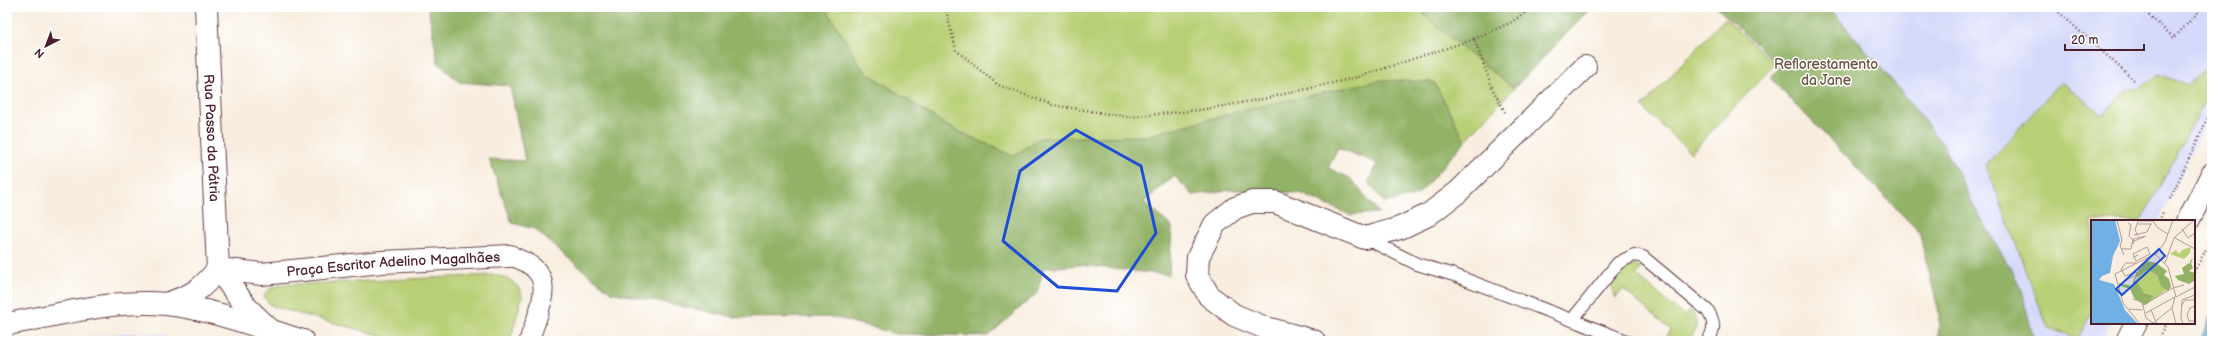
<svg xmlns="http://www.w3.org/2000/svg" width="2219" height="348" viewBox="0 0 2219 348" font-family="'Balsamiq Sans',sans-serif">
<rect width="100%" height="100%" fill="#fff"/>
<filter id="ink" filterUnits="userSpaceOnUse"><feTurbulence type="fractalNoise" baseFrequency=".025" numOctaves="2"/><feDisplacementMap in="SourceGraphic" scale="8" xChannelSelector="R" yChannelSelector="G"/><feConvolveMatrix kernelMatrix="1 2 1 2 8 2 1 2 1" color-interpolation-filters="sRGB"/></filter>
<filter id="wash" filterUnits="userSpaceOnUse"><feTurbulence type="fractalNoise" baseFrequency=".012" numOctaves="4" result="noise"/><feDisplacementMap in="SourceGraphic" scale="16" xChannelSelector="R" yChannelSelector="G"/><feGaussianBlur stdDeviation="0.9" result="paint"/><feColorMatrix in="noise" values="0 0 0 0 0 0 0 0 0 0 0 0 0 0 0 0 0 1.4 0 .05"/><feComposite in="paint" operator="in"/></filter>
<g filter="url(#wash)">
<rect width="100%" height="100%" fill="#f8edde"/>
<path fill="#d4d8f9" d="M1810,7h402v102l-53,112h-67v102h19l-9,18h-77z
M124,333l41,1 2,7h-113z"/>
<path fill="#b8cf74" stroke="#817750" d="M825,7h601l-2,8 49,42 41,31 -49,53 -31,-59 -194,29 -94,25 -106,2 -27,18 -66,-30 -84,-56z
M1725,18l50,46 -84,89 -49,-46z
M2209,65h3v24l-71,132h-49v91l-14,26 -30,-10 -62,-163 75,-83 42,33 23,-25 15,-2 18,-14 28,11z
M1632,265l9,3 -5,7 48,41 6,-6c10,9 7,22 -2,30l-20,1 -4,-2 7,-9 -48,-41 -7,9c-9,-15 -1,-30 16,-33z
M492,275c14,2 28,7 30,22l-12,44h-108l-124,-33 -9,-4 -5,-7c3,-9 10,-10 18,-12z"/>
<path fill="#92b266" stroke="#6e6848" d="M428,7h397l38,63 84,56 66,30 27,-18 106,-2 94,-25 141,-31 53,2 31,59 -47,54 -33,8 -17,-21 9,-19 -39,-15 -10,20 22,10 29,35 -29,2 -50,-22 -69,-3 -38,5 -19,-19 -30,26 28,25 -3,48 -90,-10 -35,3 -7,25 -49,43 -92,-2 -63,-17 -94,1 -128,-26 -49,-39 -27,-24 -23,-6 -23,-64 36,2 -15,-75 -51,-4 -21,-19z
M1426,7h166l-78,81 -41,-31 -49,-42z
M1716,7h113l69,81 46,58 30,60 47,81 13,54h-96l1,-28 -20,-81 -149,-154 10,-12z"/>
<path fill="#70b0e4" stroke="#5d6888" d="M2212,312v29h-12z"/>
</g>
<g filter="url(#ink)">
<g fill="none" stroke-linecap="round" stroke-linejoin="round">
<g stroke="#643e46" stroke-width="14">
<path id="service" d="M1365,238l52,26 37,11 173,66
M1572,320l46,-57 16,-8 9,2 65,54c7,12 7,18 0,30"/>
</g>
<g stroke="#643e46" stroke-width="21">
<path id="pedestrian" d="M510,256c51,15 31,47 19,85"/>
</g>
<g stroke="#643e46" stroke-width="24">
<g id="minor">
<path id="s1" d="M218,269l44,5 120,-12 128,-6"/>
<path d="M1314,341l-51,-14 -29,-12 -25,-19 -12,-21 1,-18 17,-33 20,-16 17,-6h23l90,36 35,-10 28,-13 30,-23 127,-125"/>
</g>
</g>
<g stroke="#643e46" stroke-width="24">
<g id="tertiary">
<path id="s2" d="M206,7l12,262 30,40 23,22"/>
<path d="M166,304c27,-9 34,-13 52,-35"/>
</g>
</g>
<g stroke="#643e46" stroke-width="24">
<path id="secondary" d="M2188,221l24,-47
M7,324c52,-9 106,-25 159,-20 47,5 92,23 137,37
M2127,341l9,-18"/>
</g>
<path stroke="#643e46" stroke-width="2.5" stroke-dasharray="1 3" stroke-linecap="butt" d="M945,7l11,43 42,35 55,20 75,12 72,-7 63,-11 95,-22 116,-38 20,53 11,20
M2053,7l83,75
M2140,7l34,31 29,-31
M1474,39l38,-17 20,-15
M2170,199l42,-90
M2159,221l5,-11
M2194,272l18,-34
M2158,341l9,-18"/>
<use href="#service" stroke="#fff" stroke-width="12"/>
<use href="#pedestrian" stroke="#fff" stroke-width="19"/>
<use href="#minor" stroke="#fff" stroke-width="22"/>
<use href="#tertiary" stroke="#fff" stroke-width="22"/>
<use href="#secondary" stroke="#fff" stroke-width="22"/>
</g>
</g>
<path fill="none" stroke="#1d4ed8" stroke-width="3" stroke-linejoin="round" d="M1076,130l65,36 15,67 -39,58 -59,-4 -55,-46 17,-70z"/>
<g text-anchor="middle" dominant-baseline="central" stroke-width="3" stroke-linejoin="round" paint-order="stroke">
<g font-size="14" fill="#6b5441" stroke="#fff">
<text x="1826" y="64">Reflorestamento<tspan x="1826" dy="16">da Jane</tspan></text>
</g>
<g font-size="14" fill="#4a1f2b" stroke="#fff">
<text stroke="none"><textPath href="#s2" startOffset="131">Rua Passo da Pátria</textPath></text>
<text stroke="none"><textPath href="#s1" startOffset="176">Praça Escritor Adelino Magalhães</textPath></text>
</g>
</g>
<g transform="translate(2091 220)">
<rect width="104" height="104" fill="#f8edde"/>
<path d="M100,27l-1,6 -6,6 -14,-5 6,-4 3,4 3,-4zM56,50l10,5 4,10 7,4 -21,15 7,-8 -10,-3 -7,-12h-3l9,-10z" fill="#b8cf74"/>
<path d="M102,38l-2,5 2,5 -4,3 6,2 -1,8 -5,3 -11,-4 -3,-4 9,-2 -2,-6 7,-5 1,2v-4zM57,41l8,2 11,8 -3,4 5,4 2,8 -3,4 -7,-5 -4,-11 -10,-5 -13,9 6,-12zM43,61h3l7,12 10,3 -7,8 -3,1 -10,-7 -4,-9 -9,-3 -3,-3 14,3z" fill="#92b266"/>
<path d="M0,0h24l5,21 -7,15 -3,17 -8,3 -3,4 15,4 11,26 13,14h-47z" fill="#70b0e4"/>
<path fill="none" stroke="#b29b96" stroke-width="1" d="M26,0l5,20 -2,6 4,9M62,1l5,7 10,6M37,3l3,2 -2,11 5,5M47,4h14M91,9l6,9 7,-5M43,15l13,-3 4,-8M47,16l-3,-6 3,-9h15M84,18l20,11M42,24l1,-3 10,-4M30,29h10l2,-10 13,-3M64,34l13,13 8,30M43,37l2,4 14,-7 -3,-7 -14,7 1,3 4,-2M74,43l9,-25 20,-18M24,54l42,-21 8,-11 8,-22M24,54l8,29 17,21M38,58l-3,2 8,-4M42,63l4,-11 -12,4 -4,-7 5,-6h10M84,77l-3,11 4,16M85,77l19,-10M42,79l9,3 4,16 7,5 19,-15M52,85l30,-17 11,-3M91,85l3,-5h10M104,86l-5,2 -3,7 2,6h6M38,89l13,1M60,90l6,14M55,93l29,-16M92,104l-2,-6 1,-18 13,-5"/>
<path fill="#1d4ed8" fill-opacity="0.15" stroke="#1d4ed8" stroke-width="2" d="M68,29l6,7 -43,39 -6,-6z"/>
<rect width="104" height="104" fill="none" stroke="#4a1f2b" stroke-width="2"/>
</g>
<rect width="2219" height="348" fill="none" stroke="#fff" stroke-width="24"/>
<g transform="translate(46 46) rotate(222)" stroke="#ffffff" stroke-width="3" paint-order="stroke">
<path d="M0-3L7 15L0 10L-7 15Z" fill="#4a1f2b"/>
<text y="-6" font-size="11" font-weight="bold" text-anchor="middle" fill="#4a1f2b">N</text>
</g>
<path d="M2065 44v6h79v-6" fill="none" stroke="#4a1f2b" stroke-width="2"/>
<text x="2071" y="44" font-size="12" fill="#4a1f2b" stroke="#ffffff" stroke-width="3" paint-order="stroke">20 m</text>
</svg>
